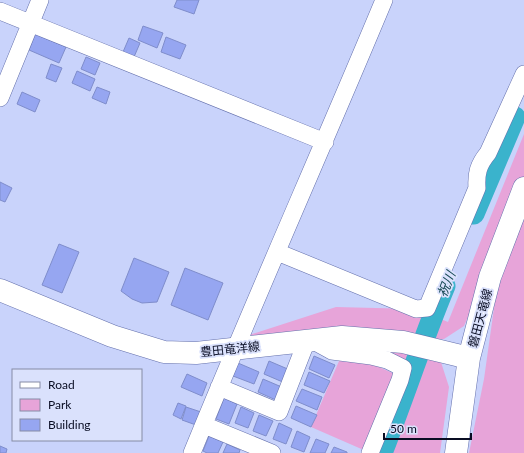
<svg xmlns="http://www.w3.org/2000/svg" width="524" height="453" viewBox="0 0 524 453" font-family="Lato,'Noto Sans JP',sans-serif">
<rect width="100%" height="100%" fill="#c9d3fb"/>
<path fill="#e7a4d9" d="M524,134v51l-7,21 -53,120 -20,13 -41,3 -163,-4 96,-31 80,2 32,13z
M524,192v261h-55l15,-74 11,-78z
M399,349l41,10 9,28 -9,66h-63l33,-84 1,-7 -37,-11z
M339,361l31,2 27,12 -31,76 -55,-24z"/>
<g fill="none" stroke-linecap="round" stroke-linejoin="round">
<path stroke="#3ab3cc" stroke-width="21" d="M474,214l41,-97
M382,453c22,-56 40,-112 63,-167"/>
</g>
<path fill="#96a6f1" stroke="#7f8dcb" d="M177,0h22l-5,14 -20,-7z
M143,26l20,7 -6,15 -19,-8z
M35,34l31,13 -7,16 -30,-13z
M166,37l20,8 -6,14 -19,-7z
M129,38l11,5 -6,14 -11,-5z
M86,57l14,6 -5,12 -14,-6z
M51,64l11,4 -6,14 -10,-4z
M77,71l18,8 -5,12 -18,-8z
M97,87l13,5 -4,12 -14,-6z
M22,92l18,8 -5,12 -18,-8z
M0,182l12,6 -7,14 -5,-2z
M59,244l20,8 -17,41 -20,-8z
M134,258l35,14 -12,30 -15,1 -10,-4 -11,-8z
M185,268l38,15 -15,37 -37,-15z
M314,356l21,9 -6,13 -20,-9z
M269,361l21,9 -5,13 -21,-9z
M238,363l21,9 -5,12 -21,-8z
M309,372l21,9 -6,12 -20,-8z
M187,374l20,9 -5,13 -21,-9z
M263,379l21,9 -6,13 -20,-9z
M302,389l20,8 -5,13 -21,-9z
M224,398l13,6 -8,20 -13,-5z
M178,403l8,3 -5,13 -8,-4z
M296,406l21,9 -6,12 -20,-9z
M186,407l15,5 -5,13 -14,-5z
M241,407l13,6 -6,15 -13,-5z
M259,415l14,6 -7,15 -13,-5z
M279,423l13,6 -6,15 -13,-5z
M297,431l13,6 -6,15 -13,-5z
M209,436l14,6 -5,11h-11l-4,-2z
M316,439l13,5 -4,9h-15z
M227,444l13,6 -1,3h-16z
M0,446l7,3 -1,4h-6z
M334,447l13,5v1h-16z"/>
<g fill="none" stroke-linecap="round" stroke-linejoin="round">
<g stroke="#6470ac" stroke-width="18">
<path id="minor" d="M0,11l325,131
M0,98l40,-98
M277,252l139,57 11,-1 50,-120c-1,-14 1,-23 11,-35l36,-79
M312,340l20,11 39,5 16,4 16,8 -3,12 -30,73
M219,387l60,25 28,-72
M204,425l68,28
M192,453c62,-152 129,-302 192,-453"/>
</g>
<g stroke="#6470ac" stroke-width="23">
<path id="major" d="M0,290l112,46 52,16 32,1 146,-16 61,5 66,16
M456,453l13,-95 21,-81 34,-89"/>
</g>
<use href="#minor" stroke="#fff" stroke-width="17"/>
<use href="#major" stroke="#fff" stroke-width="22"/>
</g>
<g text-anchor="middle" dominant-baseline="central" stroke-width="3.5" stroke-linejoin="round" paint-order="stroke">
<g font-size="12" fill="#090d23" stroke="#dae1fc">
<text transform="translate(480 318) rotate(-75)">磐田天竜線</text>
<text transform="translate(230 349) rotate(-6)">豊田竜洋線</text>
</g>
<g font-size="13" font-style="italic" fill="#144752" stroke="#dae1fc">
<text transform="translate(446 284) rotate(-68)">祝川</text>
</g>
</g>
<rect x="12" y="369" width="130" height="72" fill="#dae1fc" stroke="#868ca5"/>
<rect x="20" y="382" width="20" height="6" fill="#ffffff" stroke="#868ca5"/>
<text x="48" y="389" font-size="12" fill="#090d23">Road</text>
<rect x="20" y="399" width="20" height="12" fill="#e7a4d9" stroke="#868ca5"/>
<text x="48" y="409" font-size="12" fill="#090d23">Park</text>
<rect x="20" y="419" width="20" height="12" fill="#96a6f1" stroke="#868ca5"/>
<text x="48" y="429" font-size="12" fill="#090d23">Building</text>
<path d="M384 433v6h87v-6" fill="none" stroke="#090d23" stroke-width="2"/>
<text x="390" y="433" font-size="12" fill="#090d23" stroke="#dae1fc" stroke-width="3" paint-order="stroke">50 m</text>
</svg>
